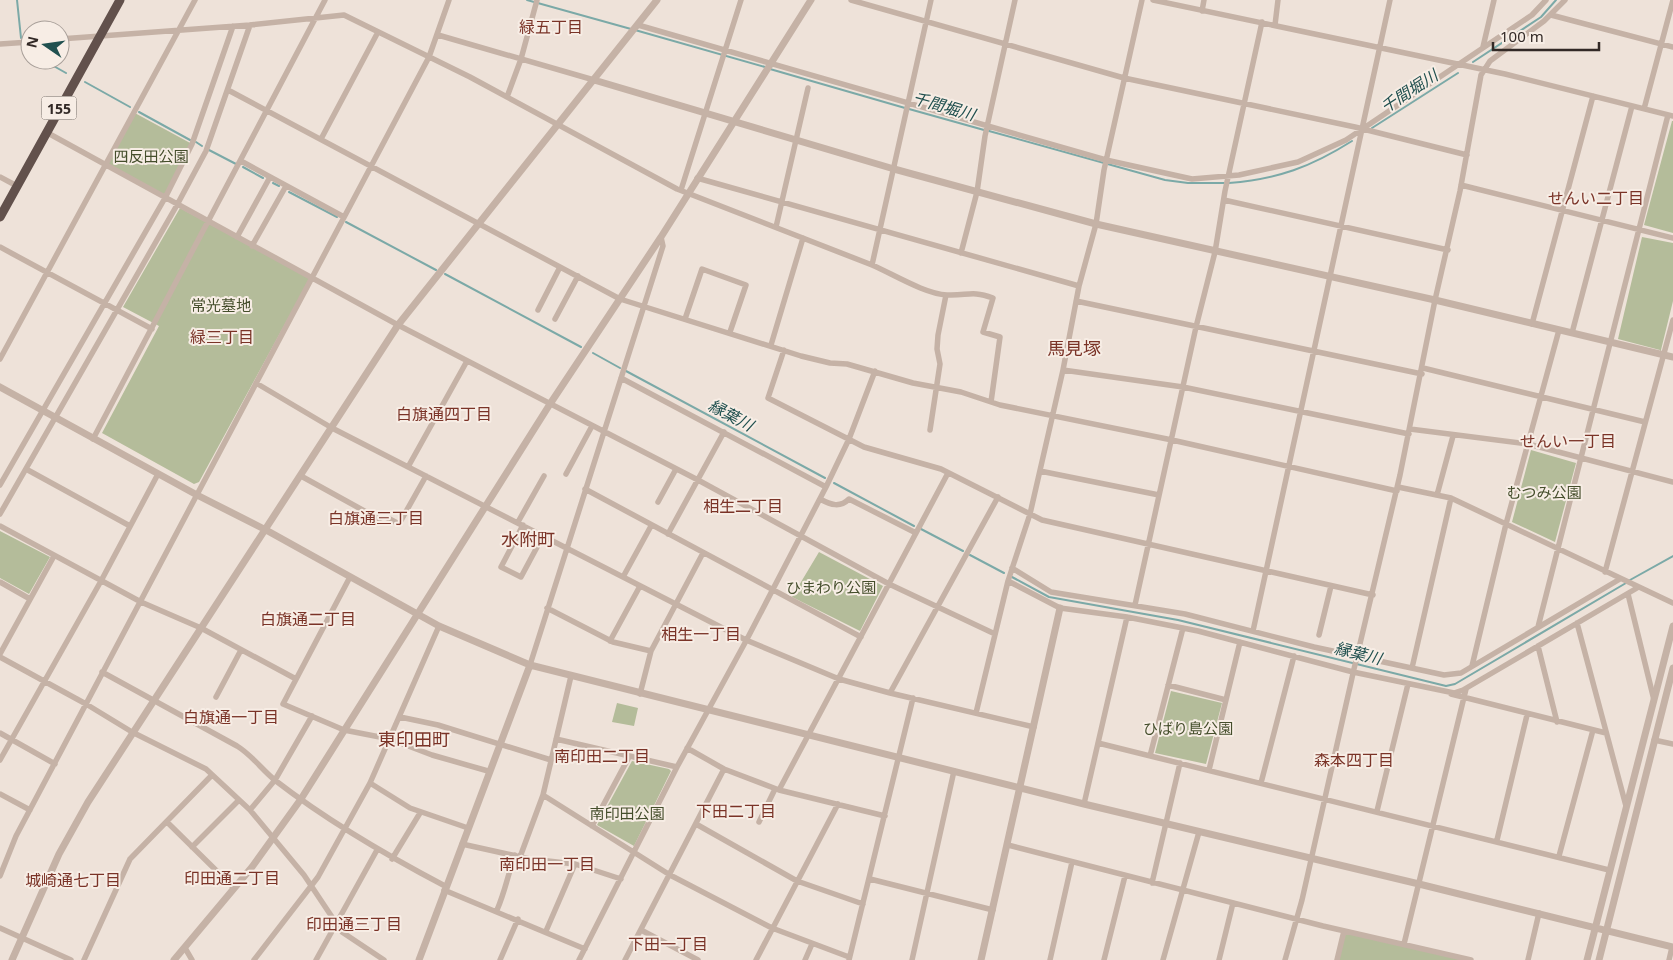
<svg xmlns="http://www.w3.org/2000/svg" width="1673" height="960" viewBox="0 0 1673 960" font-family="'Noto Sans','Noto Sans JP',sans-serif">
<rect width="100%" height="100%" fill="#eee2d9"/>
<path fill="#b4bc9a" d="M133,112l59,32 -27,54 -59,-34z
M1672,121h1v112l-29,-8z
M180,208l130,70 -111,204 -5,2 -92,-51 57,-107 -36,-19z
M1642,237l31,6v58l-13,53v-4l-42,-11z
M1531,450l45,13 -21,79 -43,-20z
M0,531l50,26 -21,37 -29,-16z
M819,552l64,34 -23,45 -68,-34z
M1171,691l51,12 -16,61 -51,-11z
M617,703l21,5 -4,18 -22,-4z
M632,761l37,8 2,2 -37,75 -37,-21z
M1344,931l127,29h-134z"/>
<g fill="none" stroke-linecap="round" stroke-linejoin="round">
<path stroke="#7ba9a7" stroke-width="2" d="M17,0l4,38
M527,0l104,29
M635,30l130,37
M22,47l8,6
M43,60l23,13
M1473,62l68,-45 15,-17
M770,69l135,39
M85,82l45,25
M909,109l75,21
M139,112l51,28
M1372,128l86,-55
M989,131l176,49 23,3h36
M196,142l6,4
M209,150l27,14
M243,167l20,11
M273,183l6,3
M1229,183c49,-4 82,-16 123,-42
M289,192l48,25
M346,222l90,48
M445,274l136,73
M593,353l27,15
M626,371l199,107
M834,483l80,43
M921,529l42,22
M970,555l34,18
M1012,577l37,20 129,23 268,66 9,-2 171,-101
M1630,580l43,-24"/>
<path stroke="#c5b2a6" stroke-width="5.5" d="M851,0l273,78 231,49 112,28
M1153,0l352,74 168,42
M1202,11l2,-11
M1551,15l122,32
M638,25l468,135 86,19 47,-4 59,-13 48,-22 186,-125 14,-15
M1275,25l3,-25
M438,35l156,45
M60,39l190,-14 94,-10 126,62 207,112 195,76 59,-265
M0,44l30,-2
M1483,47l11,-47
M228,90l392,209 181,57 29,7 17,1 66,19 48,9 39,13 172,35 225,51
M507,97l14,-38 16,-59
M1644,109l29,-109
M46,132l352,193 300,155 191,104 106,50
M321,139l57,-107
M241,161l103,56
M0,177l17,9
M697,178l382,108
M1461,185l212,53
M681,190l60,-190
M1224,200l224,50
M776,227l32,-139
M237,237l33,-60
M252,246l34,-60
M0,247l152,82
M961,253l16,-61 8,-56 30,-136
M872,265c21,9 53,29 75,30 21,1 24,-5 46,3l-10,34 17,5 -9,65
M1076,301l346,73
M538,310l22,-43
M555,319l23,-43
M685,319l17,-50 44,16 -16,47
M1532,324l61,-228
M1572,333l60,-227
M771,345l32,-107
M784,350l-16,48 96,49 77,22 101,51 331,75
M0,359l195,-359
M1423,368l222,54
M1063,370l120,17 226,47
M256,383l76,45 414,212 93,39 51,14 144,34
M1410,429l118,15 145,38
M930,430l10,-66 -3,-15 1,-14 8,-40
M93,439l232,-439
M408,467l59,-106
M26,469l104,57
M1040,471l119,24
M566,474l26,-48
M301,476l78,43 5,-3 15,8 27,-48
M0,485l165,-287 27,-54 41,-118
M826,487l23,-48 26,-68
M1398,487l53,11 222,105
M585,489l276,148
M1437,495l16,-59
M820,499c11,6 20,9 29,0l67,34
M658,502l18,-33
M0,514l177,-309 29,-54 44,-126
M518,522l26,-46
M523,525l-22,42 20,10 22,-41
M0,526l141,76 60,26 95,51
M668,534l56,-102
M1012,568l39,24 134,22 129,33 130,28 17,-2 159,-94
M1605,572l68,-252
M350,577l-67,127 61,26 46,9 42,16 56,16
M623,577l28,-51
M1008,581l52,27 67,9 71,14 155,41 101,21 9,-3 174,-102
M0,582l30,17
M1628,594l26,106
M1135,605l61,-278 19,-75 10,-61 37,-169
M547,608l66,34 38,9
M1577,623l49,183
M1538,627l130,-512
M1253,631l137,-631
M1319,635l12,-49
M610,641l30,-55
M1538,646l19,76
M0,654l54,-98
M0,657l86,47 46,28 74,37 44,41 54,65 38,57 42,28
M530,665l133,-419 -2,-9
M1472,666l34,-142 53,-194
M1412,668l39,-170
M102,672l135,74c15,9 25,24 39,35 53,41 110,74 169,105
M1168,685l58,15
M890,693l108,-196
M640,694l11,-43 52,-98
M1451,694l155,39
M216,697l25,-47
M976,713l32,-132 22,-67 33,-144 16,-84 17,-62 8,-54 38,-170
M400,717l38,8 113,35
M0,733l55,31
M556,739l121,28
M1654,740l19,4
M1098,743l511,127
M687,748l37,21 55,21 106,26
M1150,756l33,-128
M0,760l101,-179 57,-107
M1209,770l31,-128
M370,783l40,25 58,20
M1261,783l33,-127
M779,790l169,-317
M0,794l30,16
M543,795l127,80 102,53 77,29
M1084,804l43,-187
M250,810l25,-30 37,-64
M1377,811l31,-127
M167,822l67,66
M759,822l16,-33
M696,824l101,57 66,23
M592,826l37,-69
M1497,840l30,-125
M462,844l68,15 45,5 46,15
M1008,845l315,81 148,34
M192,847l47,-47
M1559,856l34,-126
M520,857l23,-62 28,-119
M392,859l28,-46
M0,876l16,-40 413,-779 20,-57
M870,879l123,31
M1152,883l28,-120
M444,890l141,59
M497,910c8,-18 11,-36 18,-55
M0,928l71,32
M641,930l57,30
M546,931l29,-67
M1404,944l62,-255
M185,948l7,12
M84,960l46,-101 82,-84
M254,960l64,-83 52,-94 69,-157
M316,960l61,-110
M500,960l18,-41
M579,960l98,-193 69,-126 80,-154 -205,-109
M625,960l99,-191
M756,960l82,-156
M805,960l7,-16
M849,960l64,-262
M912,960l42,-189
M1050,960l22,-98
M1104,960l21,-84
M1163,960l36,-128
M1219,960l14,-57
M1285,960l17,-60 52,-231 46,-194 35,-175 25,-109 21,-116 9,-14 54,-40 21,-21
M1337,960l7,-29
M1528,960l11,-47
M1669,960l3,-13"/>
<path stroke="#c5b2a6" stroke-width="7" d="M594,80l300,89 202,55 339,76 238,57
M0,387l197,108 69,35 173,96 91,39 554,139 335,80 254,63
M12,960l47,-106 29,-52 310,-477 259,-325
M174,960l78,-93 49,-68 249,-395 111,-167 150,-237
M419,960l111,-295
M981,960l79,-352
M1587,960l86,-334
M1599,960l74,-292"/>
<path stroke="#62514c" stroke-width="9" d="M0,217l120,-217"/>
</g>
<g text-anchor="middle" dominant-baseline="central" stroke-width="4" stroke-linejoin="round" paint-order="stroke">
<rect fill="#f7ede5" stroke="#6d645f" stroke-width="1" x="41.5" y="96.5" width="35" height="23" rx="4"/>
<g font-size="14" font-weight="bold" fill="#322926">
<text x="59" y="108">155</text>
</g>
<g font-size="15" fill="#454e2c" stroke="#f7ede5">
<text x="151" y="156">四反田公園</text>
<text x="221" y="305">常光墓地</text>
<text x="1544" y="492">むつみ公園</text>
<text x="831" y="587">ひまわり公園</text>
<text x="1188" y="728">ひばり島公園</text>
<text x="627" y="813">南印田公園</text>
</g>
<g font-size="16" fill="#7a3327" stroke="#f7ede5">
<text x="551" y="27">緑五丁目</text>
<text x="1596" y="198">せんい二丁目</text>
<text x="222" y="337">緑三丁目</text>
<text x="444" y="414">白旗通四丁目</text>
<text x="1568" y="441">せんい一丁目</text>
<text x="743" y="506">相生二丁目</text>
<text x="376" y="518">白旗通三丁目</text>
<text x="308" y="619">白旗通二丁目</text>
<text x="701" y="634">相生一丁目</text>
<text x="231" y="717">白旗通一丁目</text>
<text x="602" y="756">南印田二丁目</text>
<text x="1354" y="760">森本四丁目</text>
<text x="736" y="811">下田二丁目</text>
<text x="547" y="864">南印田一丁目</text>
<text x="232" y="878">印田通二丁目</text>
<text x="73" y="880">城崎通七丁目</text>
<text x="354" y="924">印田通三丁目</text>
<text x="668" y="944">下田一丁目</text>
</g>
<g font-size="16" font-style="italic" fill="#20504f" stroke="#f7ede5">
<text transform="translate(1409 91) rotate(-33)">千間堀川</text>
<text transform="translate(944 106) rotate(16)">千間堀川</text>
<text transform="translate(731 415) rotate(28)">縁葉川</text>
<text transform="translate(1358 653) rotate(14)">縁葉川</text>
</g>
<g font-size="18" fill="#7a3327" stroke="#f7ede5">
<text x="1074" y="348">馬見塚</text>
<text x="528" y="539">水附町</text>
<text x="414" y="739">東印田町</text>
</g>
</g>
<g transform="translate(45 45) rotate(283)"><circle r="24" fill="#f7ede5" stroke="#a89f99"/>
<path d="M0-4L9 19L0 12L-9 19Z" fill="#20504f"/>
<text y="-8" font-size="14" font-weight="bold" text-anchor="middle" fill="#322926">N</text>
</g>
<path d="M1493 42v8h106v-8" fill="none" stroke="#322926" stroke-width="2.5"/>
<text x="1500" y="42" font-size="15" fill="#322926" stroke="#f7ede5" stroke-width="4" paint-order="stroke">100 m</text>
</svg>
